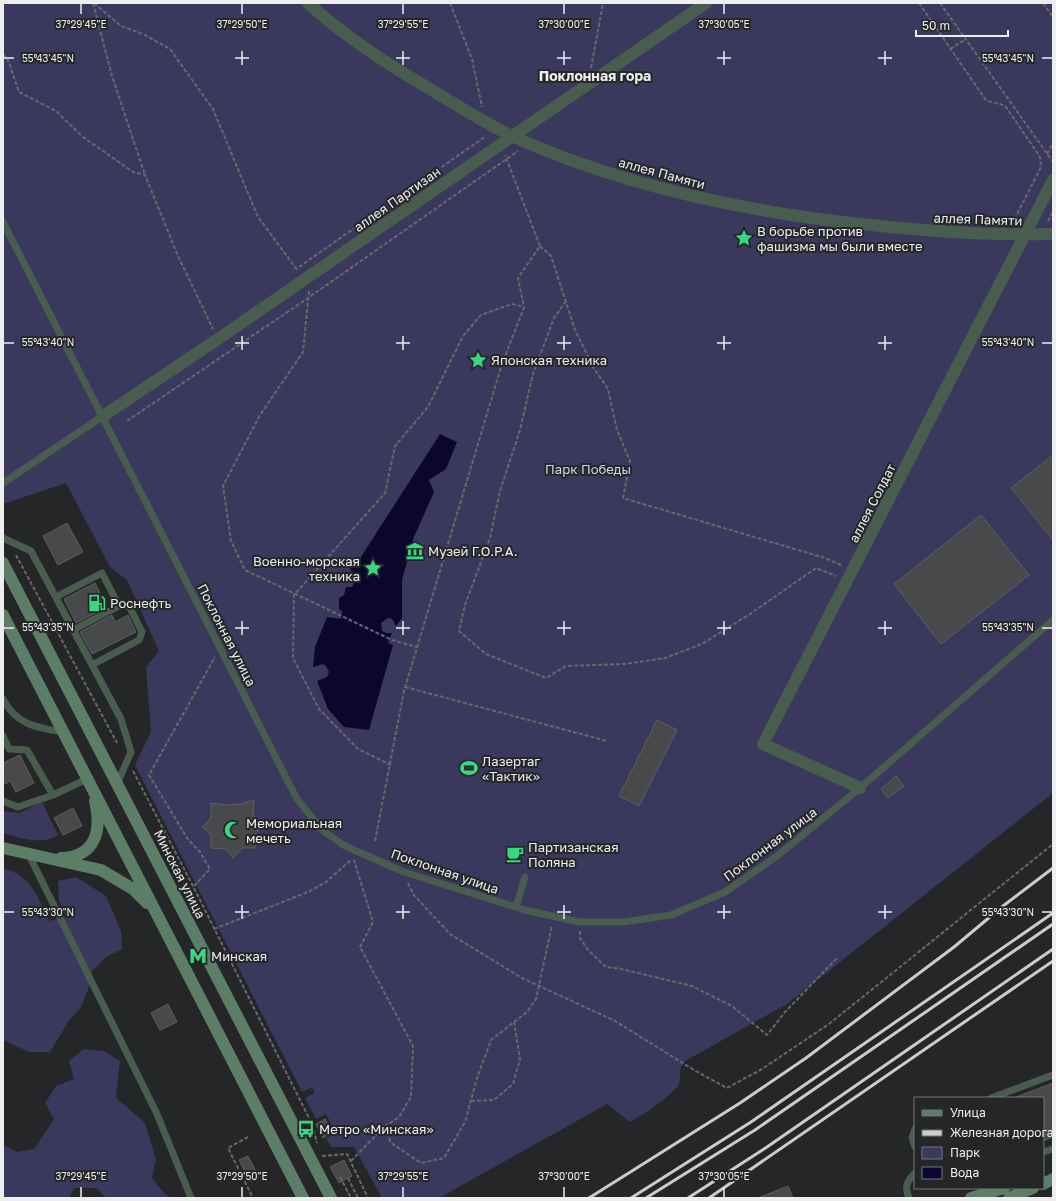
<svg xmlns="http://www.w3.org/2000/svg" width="1056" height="1201" viewBox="0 0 1056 1201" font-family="'Golos Text',sans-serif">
<rect width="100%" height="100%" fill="#252628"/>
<path fill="#3a395d" d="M3,3h1050v790l-266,211 -102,57c-9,12 -3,11 -6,23 -4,10 -38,32 -49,38l-23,-18 -168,94h-57l-28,-51h-23l-5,-9 10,-5 -10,-19 -10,5 -11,-21 10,-5 -3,-6 -10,5 -167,-327 16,-33 -5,-65 13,-16 -32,-71 -17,-13 -44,-84 -63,21z
M42,802l16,33c-16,11 -37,3 -55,-2v-22l16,2z
M3,868c29,8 34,28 46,53l17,-4 -7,-17 -1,-19 18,-4 30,19 15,35 1,18 -16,8 -14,14 -4,19 -7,17 -13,15 -18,30h-21l-26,-12z
M84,1049l20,2 16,10 -4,37 29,25 11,36 -4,19 11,14 8,6h-65l-9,-10h-23l-5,10h-66v-53l14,7 17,-3 20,-30 -9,-16 11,-17 18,-7 -5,-18z"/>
<path fill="#0c052d" d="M440,434l17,8 -11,27 -17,11 5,12 -20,45 -12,43v38l-6,8 -4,-7 -4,-1 -7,5 1,8 4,2h6l-4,10 5,2 -24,85 -25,-3 -16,-18 -11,-28 10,-4 2,-5 -3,-6 -3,-2 -10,3 2,-20 12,-30 14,2 1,-8 -3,-2v-11l5,-3 2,-8h6l4,-8 -6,-10 7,-6z"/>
<path fill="#48494b" stroke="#5e5e61" d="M1053,455v85l-42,-52z
M981,515l48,60 -88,69 -47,-60z
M67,523l16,29 -25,13 -15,-29z
M95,583l12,24 -31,16 -12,-24z
M112,615l3,7 13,-7 8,17 -44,22 -12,-22z
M657,720l20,10 -38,76 -20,-10z
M20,755l14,28 -18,9 -6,-11 -7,4v-22z
M896,776l8,10 -16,12 -7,-9z
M254,800l-1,15 11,10 -9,9v14h-13l-9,10 -7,-9 -15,-1v-14l-9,-7 9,-9v-15l15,2 14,-1z
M73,808l9,18 -19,9 -9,-17z
M168,1004l9,18 -17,8 -9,-17z
M1053,1083v54l-10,4v-43l-27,-1z
M325,1119l8,13 -10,6 -7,-14z
M248,1156l11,21 -9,5 -11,-22z
M344,1160l8,16 -13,7 -9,-16z
M788,1186l5,12h-35z"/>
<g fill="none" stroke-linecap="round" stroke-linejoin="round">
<path stroke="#68686a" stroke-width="2" stroke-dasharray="4 2" stroke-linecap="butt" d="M93,3l19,73 33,99
M94,3l27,23 24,9 25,14 43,60 45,108 40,54
M450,3l22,56 10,48
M919,3l66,96c6,5 15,3 21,8l34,50 1,10 -28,55
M940,3l113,159
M1043,3l10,14
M950,49l16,-10
M3,54l5,6 11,32 37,19 27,26 50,35 12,3 33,81 35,73
M591,68l12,-65
M1047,154l6,-11
M1048,221l5,-9
M540,246l11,10 24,74 18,37 15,22 9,41 13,31 -7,37 202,60 16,7
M299,267l187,-131
M309,291l-6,61 -43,63 -37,71 8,55 14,29 147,70 25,7
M566,301l-12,17 -21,56 -13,56 -20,61 -10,47 -25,67 -6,26 27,23 60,24 20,-12 59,-2 40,-6 37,-14 48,-30 66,-46 20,8
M127,421l181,-123 210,-147
M16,555l101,188
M405,687l202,54
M391,765l-33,-16 -39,-40 -26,-51 1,-63 91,-102 10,-47 33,-39 35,-71 18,-21 31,-11 12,3
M133,771l60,115 119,238 5,19
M375,841l29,-150 97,-324 23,-60 -6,-29 22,-32 -35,-91
M408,883l5,11 37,40 72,44 93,43 79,49 33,18 35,-19 67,-45 224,-180
M194,886l16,-17 -10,-17 -13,-14 -38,-63 66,-118
M214,929l94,-37 18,-10 26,-23
M580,931v7l8,12 18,17 15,2 71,17 40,20 35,29 19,-24 52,-54
M471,1101l23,-1 19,-16 7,-25 -6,-37
M384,1127l7,16 30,20 23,-5 21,-36 12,-44 14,-38 36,-28 9,-13 16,-74
M248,1137l-20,11 25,50
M322,1156l25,-2 21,44
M351,1161l33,-34 15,-10 12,-20 2,-51 -53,-99 13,-25 -19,-62
M340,1177l11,21
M348,1178l10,20"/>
<path stroke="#495d4f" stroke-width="7" d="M3,222l294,577 25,31 23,16 59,26 121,38 54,12h44l48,-7 54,-23 52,-36 83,-68 193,-168
M3,483l100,-67
M3,538l28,13 90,168 10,33 -14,32
M56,597l46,-24 17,33
M73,630l46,-24h10l13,26 -3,8 -47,25
M3,699c13,26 35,29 60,33
M3,736l6,13 18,1 26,45
M3,801l15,6 35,-12 34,-16
M28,853l129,261 34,84
M516,907l9,-30
M991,1098l62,-23
M915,1129l-3,9 3,9
M1043,1152l10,-3
M909,1198c-5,-11 -2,-17 6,-25"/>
<path stroke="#495d4f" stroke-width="12" d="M308,3c35,32 76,59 117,83 29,17 57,36 87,50 110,50 229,75 349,88 64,7 128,12 192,10
M103,416l115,-77 488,-336
M860,788l-97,-44 290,-564"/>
<path stroke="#5c7d66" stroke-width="12" d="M3,563l328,635
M3,615l300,583
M3,848l98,22 32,19 14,14
M61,858c35,-1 41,-28 34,-57
M1043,1184l10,-5
M971,1198l33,-10
M1009,1198l24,-10"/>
<path stroke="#cccccd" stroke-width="3" d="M589,1198l151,-95 66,-45 148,-111 49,-41 50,-38
M631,1198l120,-76 302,-209
M646,1198l109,-68 298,-206
M688,1198l79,-51 286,-198
M709,1198l344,-237"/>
</g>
<path fill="none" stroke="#eeeeef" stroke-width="1.5" d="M81,4v10M242,4v10M403,4v10M564,4v10M724,4v10M242,51v14M403,51v14M564,51v14M724,51v14M885,51v14M4,58h10M235,58h14M396,58h14M557,58h14M717,58h14M878,58h14M1042,58h10M242,336v14M403,336v14M564,336v14M724,336v14M885,336v14M4,343h10M235,343h14M396,343h14M557,343h14M717,343h14M878,343h14M1042,343h10M242,621v14M403,621v14M564,621v14M724,621v14M885,621v14M4,628h10M235,628h14M396,628h14M557,628h14M717,628h14M878,628h14M1042,628h10M242,905v14M403,905v14M564,905v14M724,905v14M885,905v14M4,912h10M235,912h14M396,912h14M557,912h14M717,912h14M878,912h14M1042,912h10M81,1187v10M242,1187v10M403,1187v10M564,1187v10M724,1187v10"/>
<defs>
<g id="sight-bare" transform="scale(1.38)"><path d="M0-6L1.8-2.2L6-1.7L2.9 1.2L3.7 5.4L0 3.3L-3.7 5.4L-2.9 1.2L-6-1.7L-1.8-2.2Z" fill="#38d880" stroke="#252628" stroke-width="2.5" paint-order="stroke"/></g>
<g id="museum-bare" transform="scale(1.38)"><path d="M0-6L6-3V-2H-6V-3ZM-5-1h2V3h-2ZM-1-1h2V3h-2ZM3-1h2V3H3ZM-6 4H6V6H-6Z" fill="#38d880" stroke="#252628" stroke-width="2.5" paint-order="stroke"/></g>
<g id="fuel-bare" transform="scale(1.38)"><path d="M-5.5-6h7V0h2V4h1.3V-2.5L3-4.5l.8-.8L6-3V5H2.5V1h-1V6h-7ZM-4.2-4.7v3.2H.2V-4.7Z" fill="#38d880" stroke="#252628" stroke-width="2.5" paint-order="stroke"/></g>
<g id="stadium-bare" transform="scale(1.38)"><path d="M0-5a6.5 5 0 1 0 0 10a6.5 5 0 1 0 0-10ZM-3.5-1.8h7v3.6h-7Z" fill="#38d880" stroke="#252628" stroke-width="2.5" paint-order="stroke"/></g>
<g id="mosque-bare" transform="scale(1.38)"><path d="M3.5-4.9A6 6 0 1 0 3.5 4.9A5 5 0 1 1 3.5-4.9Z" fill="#38d880" stroke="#252628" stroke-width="2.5" paint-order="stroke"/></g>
<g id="cafe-bare" transform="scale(1.38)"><path d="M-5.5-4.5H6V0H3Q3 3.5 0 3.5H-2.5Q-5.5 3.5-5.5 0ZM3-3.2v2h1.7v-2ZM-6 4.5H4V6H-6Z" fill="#38d880" stroke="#252628" stroke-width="2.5" paint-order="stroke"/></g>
<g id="metro-bare" transform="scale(1.38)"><path d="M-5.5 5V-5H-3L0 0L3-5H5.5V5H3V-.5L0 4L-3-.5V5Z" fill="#38d880" stroke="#252628" stroke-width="2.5" paint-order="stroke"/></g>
<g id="bus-bare" transform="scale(1.38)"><path d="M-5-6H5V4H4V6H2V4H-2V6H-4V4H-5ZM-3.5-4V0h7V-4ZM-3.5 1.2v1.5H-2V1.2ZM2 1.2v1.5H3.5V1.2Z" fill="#38d880" stroke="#252628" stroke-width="2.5" paint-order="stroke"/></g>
</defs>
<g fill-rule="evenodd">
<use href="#sight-bare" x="744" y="238"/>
<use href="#sight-bare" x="478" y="360"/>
<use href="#museum-bare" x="415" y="551"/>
<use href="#sight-bare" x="373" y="568"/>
<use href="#fuel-bare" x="97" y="603"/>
<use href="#stadium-bare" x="469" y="768"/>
<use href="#mosque-bare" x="233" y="830"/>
<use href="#cafe-bare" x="515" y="854"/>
<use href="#metro-bare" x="198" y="956"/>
<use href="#bus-bare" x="306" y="1129"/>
</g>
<g text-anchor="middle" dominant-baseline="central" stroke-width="4" stroke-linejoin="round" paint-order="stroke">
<g font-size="13" fill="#eeeeef" stroke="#252628">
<text transform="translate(662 173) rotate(15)">аллея Памяти</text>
<text transform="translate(397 199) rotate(-35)">аллея Партизан</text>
<text transform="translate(978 219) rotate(2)">аллея Памяти</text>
<text transform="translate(872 503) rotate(-63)">аллея Солдат</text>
<text transform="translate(227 635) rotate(63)">Поклонная улица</text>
<text transform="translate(770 844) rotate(-37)">Поклонная улица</text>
<text transform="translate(445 871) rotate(19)">Поклонная улица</text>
<text transform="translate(180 874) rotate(63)">Минская улица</text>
</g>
<g font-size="13" fill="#eeeeef" stroke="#252628" text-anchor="start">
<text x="757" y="231">В борьбе против<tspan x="757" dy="15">фашизма мы были вместе</tspan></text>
<text x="491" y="360">Японская техника</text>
<text x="428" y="551">Музей Г.О.Р.А.</text>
<text x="360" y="561" text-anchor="end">Военно-морская<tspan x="360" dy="15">техника</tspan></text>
<text x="110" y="603">Роснефть</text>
<text x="482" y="761">Лазертаг<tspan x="482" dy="15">«Тактик»</tspan></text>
<text x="246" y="823">Мемориальная<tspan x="246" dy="15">мечеть</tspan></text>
<text x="528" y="847">Партизанская<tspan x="528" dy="15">Поляна</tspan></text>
<text x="211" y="956">Минская</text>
<text x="319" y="1129">Метро «Минская»</text>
</g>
<g font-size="13" fill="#d3d4f3" stroke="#252628">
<text x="588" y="469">Парк Победы</text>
</g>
<g font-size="14" font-weight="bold" fill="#eeeeef" stroke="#252628">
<text x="595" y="75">Поклонная гора</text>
</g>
</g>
<g font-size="10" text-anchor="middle" fill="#eeeeef" stroke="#252628" stroke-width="4" stroke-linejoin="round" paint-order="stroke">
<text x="81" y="28">37°29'45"E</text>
<text x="242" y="28">37°29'50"E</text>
<text x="403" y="28">37°29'55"E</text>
<text x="564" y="28">37°30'00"E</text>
<text x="724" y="28">37°30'05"E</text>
<text x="48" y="62">55°43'45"N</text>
<text x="1008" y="62">55°43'45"N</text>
<text x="48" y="346">55°43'40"N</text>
<text x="1008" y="346">55°43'40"N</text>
<text x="48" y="631">55°43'35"N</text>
<text x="1008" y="631">55°43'35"N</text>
<text x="48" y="916">55°43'30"N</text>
<text x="1008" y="916">55°43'30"N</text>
<text x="81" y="1180">37°29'45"E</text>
<text x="242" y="1180">37°29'50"E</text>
<text x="403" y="1180">37°29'55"E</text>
<text x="564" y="1180">37°30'00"E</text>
<text x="724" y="1180">37°30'05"E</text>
</g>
<rect width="1056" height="1201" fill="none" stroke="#eeeeef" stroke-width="8"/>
<rect x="914" y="1097" width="130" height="92" fill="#252628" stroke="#757678"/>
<rect x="922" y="1110" width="20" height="6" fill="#5c7d66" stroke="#757678"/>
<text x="950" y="1117" font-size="12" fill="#eeeeef">Улица</text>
<rect x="922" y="1130" width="20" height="6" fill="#cccccd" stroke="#757678"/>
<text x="950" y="1137" font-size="12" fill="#eeeeef">Железная дорога</text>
<rect x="922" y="1147" width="20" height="12" fill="#3a395d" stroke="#757678"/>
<text x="950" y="1157" font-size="12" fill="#eeeeef">Парк</text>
<rect x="922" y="1167" width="20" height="12" fill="#0c052d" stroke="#757678"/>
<text x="950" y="1177" font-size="12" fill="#eeeeef">Вода</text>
<path d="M916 30v6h92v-6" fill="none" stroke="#eeeeef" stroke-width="2"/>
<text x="922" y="30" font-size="12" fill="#eeeeef" stroke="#252628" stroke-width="3" paint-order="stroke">50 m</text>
</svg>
